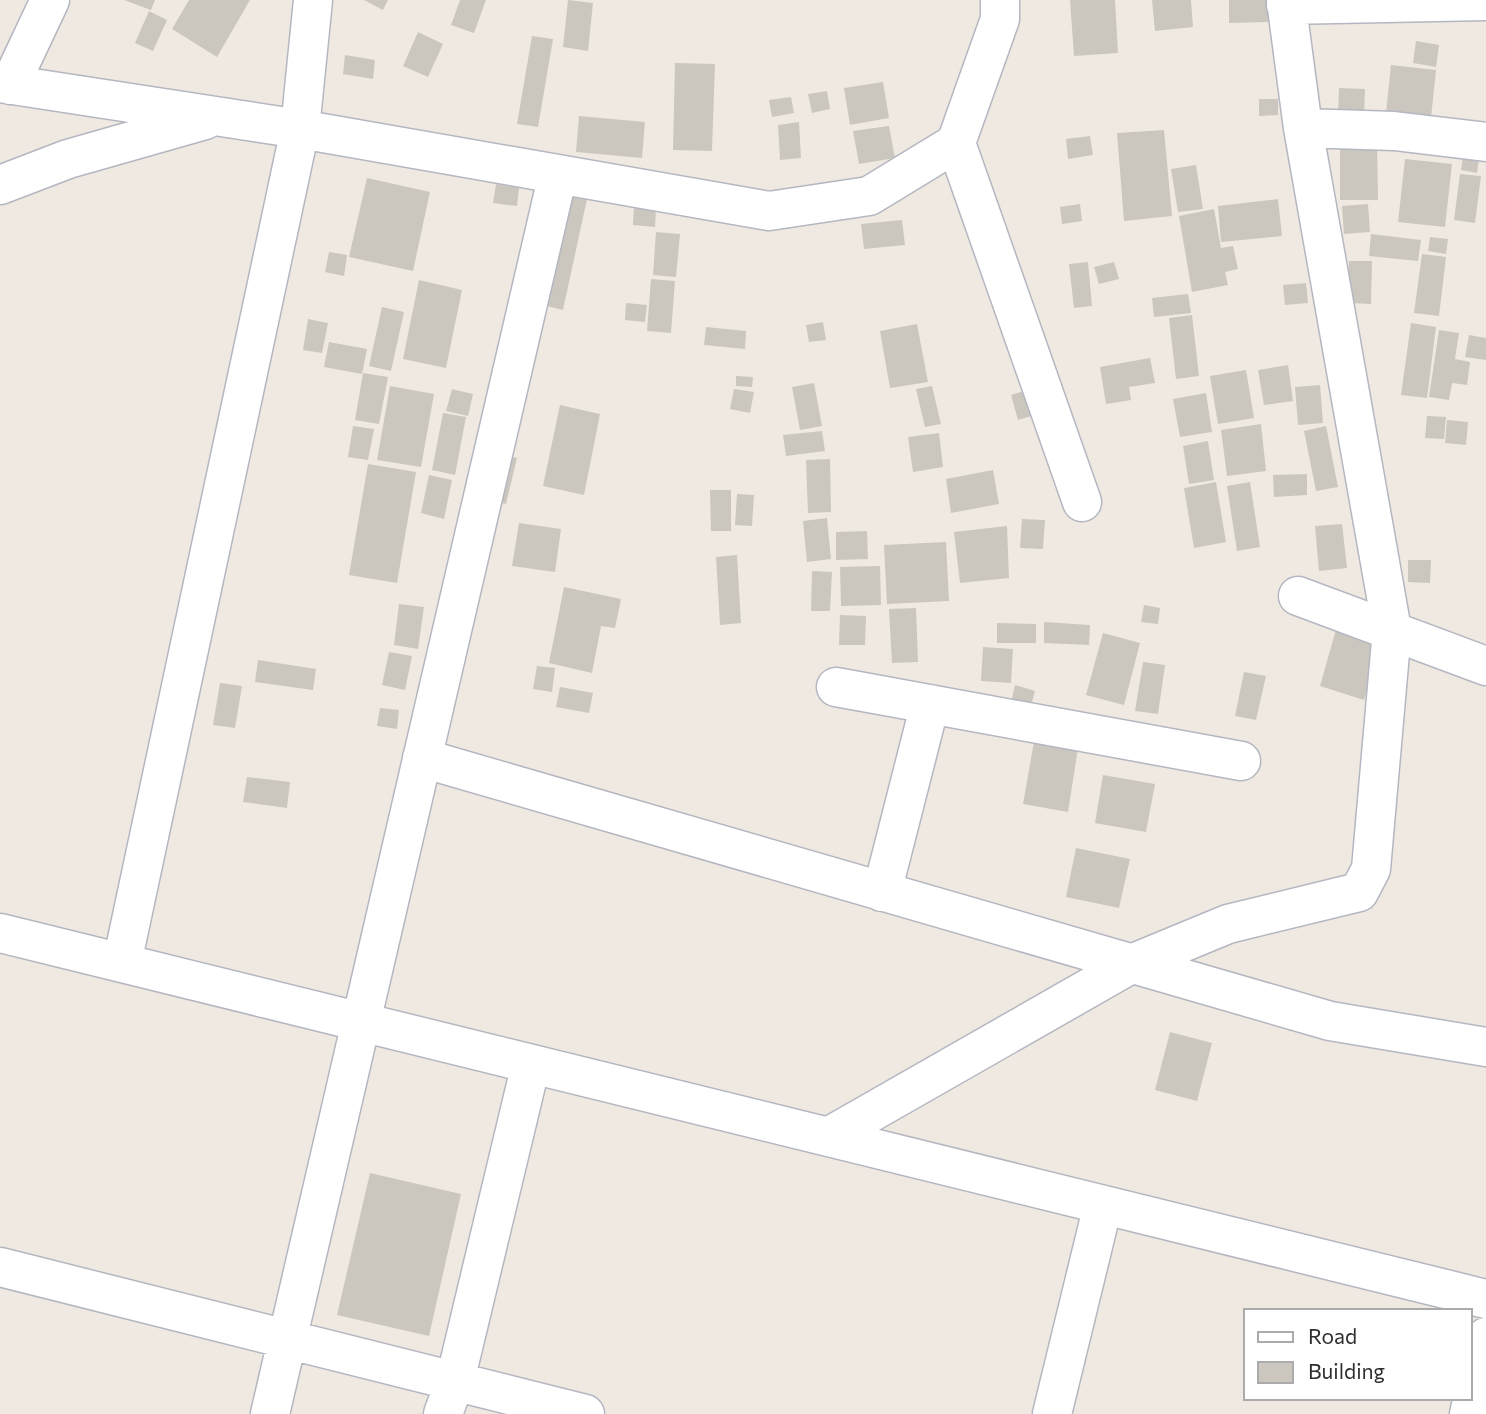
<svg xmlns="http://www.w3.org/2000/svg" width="1486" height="1414" viewBox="0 0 1486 1414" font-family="Commissioner,sans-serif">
<rect width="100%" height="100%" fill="#efe9e1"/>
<path fill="#cbc7bf" d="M124,0h31l-4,10z
M189,0h61l-33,57 -45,-28z
M364,0h24l-5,10z
M460,0h26l-12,33 -23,-8z
M568,0l25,3 -5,48 -25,-4z
M1070,0h45l3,53 -44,3z
M1152,0h39l2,27 -38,4z
M1229,0h40v22l-40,1z
M149,11l18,9 -14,31 -18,-8z
M418,32l25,12 -15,33 -25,-11z
M532,36l21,3 -15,88 -21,-3z
M1416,41l23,4 -3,22 -23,-4z
M345,55l30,5 -2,19 -30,-5z
M675,63l40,1 -3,87 -39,-1z
M1391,65l45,5 -5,48 -45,-5z
M883,82l6,36 -39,7 -6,-37z
M1339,88l26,1 -1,26 -26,-1z
M827,91l3,18 -18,4 -4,-19z
M791,97l3,16 -22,4 -3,-17z
M1259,99h19v16l-19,1z
M579,116l66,6 -3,36 -66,-6z
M799,122l2,36 -21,2 -2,-35z
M889,126l6,32 -36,6 -6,-33z
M1164,130l8,86 -48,5 -7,-88z
M1090,136l3,19 -25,4 -2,-20z
M1340,140h37l1,60h-38z
M1464,149l16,3 -3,21 -16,-3z
M1405,159l47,5 -7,63 -47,-5z
M1196,165l7,44 -25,3 -7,-43z
M1460,174l21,2 -6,47 -21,-3z
M367,178l63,14 -17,79 -64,-14z
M496,184l23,4 -2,18 -24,-3z
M563,194l24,5 -24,111 -24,-6z
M1278,199l4,37 -61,6 -3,-36z
M1080,204l2,17 -20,3 -2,-17z
M1368,204l2,28 -26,2 -2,-28z
M634,206l22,1 -1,20 -22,-2z
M1214,209l7,39 12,-2 5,23 -13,3 3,13 -36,7 -13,-76z
M902,220l3,25 -41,4 -3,-25z
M656,232l24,2 -4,43 -23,-2z
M1371,234l50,6 -3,21 -49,-5z
M1430,237l18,2 -2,15 -18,-3z
M329,252l18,3 -3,21 -19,-4z
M1422,254l24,3 -7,59 -25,-3z
M1349,261h23l-1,43 -22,-1z
M1088,262l4,44 -18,2 -5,-44z
M1114,262l5,17 -20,5 -5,-17z
M651,279l24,2 -4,52 -24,-2z
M419,280l43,10 -16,78 -43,-9z
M1306,283l2,20 -23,2 -2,-20z
M1188,294l3,19 -37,4 -2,-19z
M626,303l21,2 -2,17 -20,-2z
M382,307l22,5 -13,59 -22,-5z
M1192,315l7,61 -23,3 -7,-61z
M308,319l20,4 -6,30 -19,-3z
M823,322l3,18 -17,2 -3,-17z
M1411,323l25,4 -9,71 -26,-3z
M917,324l11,58 -38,6 -10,-57z
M706,327l40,4 -1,18 -41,-4z
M1439,330l20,3 -4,26 15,3 -3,23 -15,-2 -3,17 -20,-3z
M1469,335l17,3v22l-21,-3z
M329,342l38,7 -5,25 -38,-7z
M1150,358l5,25 -26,4 2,13 -25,4 -6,-37z
M1288,365l5,36 -29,4 -6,-35z
M1246,370l8,48 -36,6 -8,-48z
M363,373l25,4 -9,47 -24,-4z
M736,376l17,1 -1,10 -16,-1z
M814,383l8,43 -22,4 -8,-43z
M1320,385l3,38 -25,2 -3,-38z
M390,386l44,8 -13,73 -44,-7z
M932,386l9,38 -16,3 -9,-38z
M1034,388l7,25 -23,7 -7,-25z
M452,389l21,5 -5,22 -22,-5z
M734,389l20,3 -4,21 -20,-4z
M1206,393l6,39 -32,5 -7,-38z
M560,405l40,9 -16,81 -41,-9z
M443,413l23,4 -11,58 -23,-5z
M1427,416l19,1 -2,22 -19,-1z
M1447,420l21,2 -2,23 -21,-2z
M1261,424l5,47 -39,5 -6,-46z
M353,426l21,3 -6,31 -20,-3z
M1326,426l12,61 -22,4 -12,-60z
M822,431l3,20 -39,5 -3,-21z
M939,433l4,34 -30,5 -5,-35z
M1208,441l6,39 -25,4 -6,-38z
M501,455l16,3 -11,46 -16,-4z
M830,459l1,53 -23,1 -2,-53z
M368,464l48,8 -19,111 -48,-8z
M993,470l6,34 -48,9 -5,-34z
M1307,474v21l-33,2 -1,-22z
M429,475l23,5 -8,39 -23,-6z
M1216,482l10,60 -32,6 -10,-60z
M1250,482l10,65 -23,4 -10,-65z
M710,490h21v41h-20z
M737,494l17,1 -2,31 -17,-1z
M827,518l4,41 -24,3 -4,-41z
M1022,519l23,1 -2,29 -23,-1z
M519,523l42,6 -6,43 -43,-6z
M1342,524l5,44 -28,3 -4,-45z
M1007,526l2,52 -49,5 -6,-51z
M867,531l1,28 -32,1v-28z
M946,542l3,59 -62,3 -3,-59z
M737,555l4,68 -21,2 -4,-68z
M1408,560h23l-1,23 -22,-1z
M880,566l1,39 -40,1 -1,-39z
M812,571l20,1 -2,39h-19z
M564,587l57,12 -6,29 -14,-2 -9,47 -43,-10z
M399,604l25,3 -6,42 -24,-4z
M1144,605l16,3 -2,16 -17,-2z
M916,608l2,54 -26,1 -3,-54z
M840,615l26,1 -1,29h-26z
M1044,622l46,3 -1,20 -45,-2z
M997,623l39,1v19h-39z
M1337,626l45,13 -18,61 -44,-14z
M1103,633l37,10 -16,62 -38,-10z
M983,647l30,2 -2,34 -30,-2z
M389,652l23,4 -7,34 -23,-5z
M258,660l58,9 -3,21 -58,-8z
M1143,662l22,3 -7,49 -23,-3z
M537,666l18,2 -3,24 -19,-3z
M1244,672l22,4 -10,44 -21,-4z
M220,683l22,3 -7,42 -22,-3z
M1015,685l20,6 -5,18 -19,-6z
M560,687l33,6 -4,20 -33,-6z
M380,708l19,2 -2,19 -20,-3z
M1035,736l44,6 -11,70 -45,-8z
M1103,775l52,9 -9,48 -51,-9z
M247,777l43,5 -3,26 -44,-6z
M1076,848l54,11 -11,49 -53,-11z
M1170,1032l42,11 -15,58 -42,-11z
M370,1173l91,21 -32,142 -92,-21z"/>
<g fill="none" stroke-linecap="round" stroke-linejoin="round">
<g stroke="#b4b7c1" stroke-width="41">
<path id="minor" d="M1000,0v19l-44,124 126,359
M1286,5l200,-4
M0,83l300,46 469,82 100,-15 87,-53
M10,85l40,-85
M1303,128l91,3 92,11
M0,185l68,-26 137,-39
M1298,596l188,70
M836,687l405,74
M422,758l908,263 156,26
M882,892l48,-188
M0,933l1486,366
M122,963l178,-834 13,-129
M828,1137l303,-173 97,-40 131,-32 12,-23 21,-239 -89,-502 -17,-128
M0,1267l585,147
M270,1414l288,-1240
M443,1414l12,-33 76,-317
M1052,1414l51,-209
M1469,1414l17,-77"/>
</g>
<use href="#minor" stroke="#fff" stroke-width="38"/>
</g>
<rect x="1244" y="1309" width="228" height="91" fill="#ffffff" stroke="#ababab" stroke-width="2"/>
<rect x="1258" y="1332" width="35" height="10" fill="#ffffff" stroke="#ababab" stroke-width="2"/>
<text x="1308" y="1344" font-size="21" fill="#2e2e2e">Road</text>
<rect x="1258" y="1362" width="35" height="21" fill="#cbc7bf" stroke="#ababab" stroke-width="2"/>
<text x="1308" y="1379" font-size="21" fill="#2e2e2e">Building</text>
</svg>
